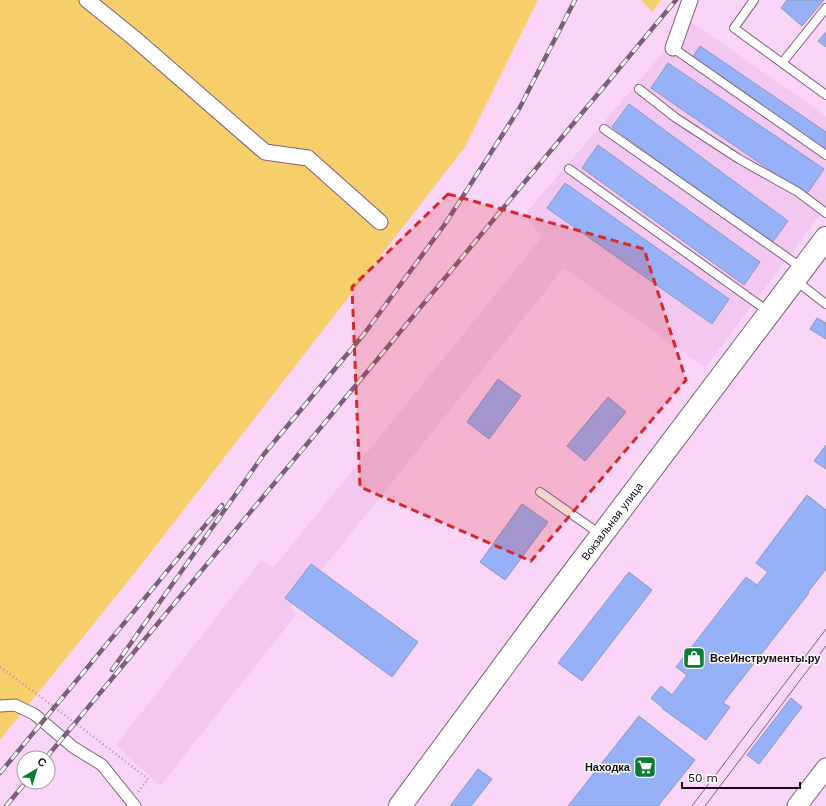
<svg xmlns="http://www.w3.org/2000/svg" width="826" height="806" viewBox="0 0 826 806" font-family="'Work Sans',sans-serif">
<rect width="100%" height="100%" fill="#fad5f8"/>
<path fill="#f2c8f0" d="M690,21l136,95v91l-121,161 -141,-100 -273,340 5,7 -136,171 -44,-41 145,-185 13,7 268,-330 -17,-23z"/>
<path fill="#f6ce6a" d="M0,0h538l-73,147 -328,423 -137,170z
M641,0h20l-9,12z"/>
<path fill="#96b1f8" stroke="#8999c1" d="M787,0h37l-22,26 -21,-18z
M826,32v15l-8,-6z
M700,46l126,86v18l-134,-92z
M668,63l156,106 -18,26 -155,-107z
M629,104l159,117 -17,23 -159,-117z
M598,145l162,117 -16,23 -162,-117z
M565,183l164,116 -17,25 -165,-116z
M817,318l9,5v16l-16,-10z
M498,379l23,17 -32,43 -22,-17z
M608,397l18,15 -41,49 -18,-15z
M826,445v24l-12,-8z
M807,495l19,15v59l-18,23 1,1 -86,110 7,4 -24,33 -43,-31v-1l-12,-10 10,-12 11,9 15,-20 -11,-8 70,-90 11,8 11,-13 -12,-9z
M522,504l26,18 -43,58 -25,-18z
M311,564l107,78 -26,35 -107,-79z
M629,572l23,18 -70,91 -24,-18z
M791,698l11,9 -43,57 -12,-9z
M639,716l56,44 -37,46h-90z
M478,769l14,10 -21,27h-21z"/>
<g fill="none" stroke-linecap="round" stroke-linejoin="round">
<g stroke="#7e5e7d" stroke-width="10">
<path id="service" d="M754,0l-20,28 92,67
M673,48l153,107
M782,63l44,-55
M639,89l37,29 63,41 59,33 28,21
M604,129l198,139
M569,169l200,143
M795,280l31,24
M540,492l60,42"/>
</g>
<g stroke="#7e5e7d" stroke-width="13">
<path id="pedestrian" d="M0,706l15,-1 19,9 39,33 29,18 33,41"/>
</g>
<g stroke="#7e5e7d" stroke-width="17">
<path id="minor" d="M87,0l47,38 131,114 43,6 72,64
M673,48l17,-48"/>
</g>
<g stroke="#7e5e7d" stroke-width="21">
<path id="tertiary" d="M797,806l29,-38"/>
</g>
<g stroke="#7e5e7d" stroke-width="24">
<g id="primary">
<path id="s1" d="M400,806l139,-188 287,-380"/>
</g>
</g>
<path stroke="#af92ad" stroke-width="2.5" stroke-dasharray="1 3" stroke-linecap="butt" d="M0,667l42,31
M103,744l45,35 -10,13"/>
<use href="#service" stroke="#fff" stroke-width="8"/>
<use href="#pedestrian" stroke="#fff" stroke-width="11"/>
<use href="#minor" stroke="#fff" stroke-width="15"/>
<use href="#tertiary" stroke="#fff" stroke-width="19"/>
<use href="#primary" stroke="#fff" stroke-width="22"/>
<path stroke="#786177" stroke-width="1" d="M692,806l134,-177
M705,806l121,-160"/>
<g stroke="#786177" stroke-width="4.5">
<path id="rail" d="M112,670l152,-216 100,-120 81,-110 74,-115 56,-109
M46,758l630,-758
M0,773l222,-268
M6,806l20,-24"/>
</g>
<use href="#rail" stroke="#fff" stroke-width="3" stroke-dasharray="9" stroke-linecap="butt"/>
<path stroke="#af92ad" stroke-width="2.5" stroke-dasharray="1 3" stroke-linecap="butt" d="M42,698l61,46"/>
</g>
<path fill="#d62828" fill-opacity="0.2" stroke="#d62828" stroke-width="3" stroke-dasharray="8 5" stroke-linejoin="round" d="M448,194l196,55 42,131 -155,181 -171,-74 -8,-200z"/>
<defs>
<g id="shop-square" transform="scale(1.15)"><rect x="-9" y="-9" width="18" height="18" rx="4" fill="#0d7d32" stroke="#fff"/><path d="M-5-2.5h2.3a2.7 3.5 0 0 1 5.4 0H5L5.5 6h-11ZM-1.5-2.5h3a1.5 2.3 0 0 0-3 0Z" fill="#fff"/></g>
<g id="supermarket-square" transform="scale(1.15)"><rect x="-9" y="-9" width="18" height="18" rx="4" fill="#0d7d32" stroke="#fff"/><path d="M-6-5.5h2.5l.6 2H6L4.5 2H-2.5L-4.4-4H-6ZM-1.5 3.2a1.3 1.3 0 1 0 .1 0ZM3 3.2a1.3 1.3 0 1 0 .1 0Z" fill="#fff"/></g>
</defs>
<g fill-rule="evenodd">
<use href="#shop-square" x="694" y="658"/>
<use href="#supermarket-square" x="645" y="767"/>
</g>
<g text-anchor="middle" dominant-baseline="central" stroke-width="3" stroke-linejoin="round" paint-order="stroke">
<g font-size="11" fill="#140814" stroke="#fff">
<text stroke="none"><textPath href="#s1" startOffset="355">Вокзальная улица</textPath></text>
</g>
<g font-size="11" font-weight="bold" fill="#140814" stroke="#fff" text-anchor="start">
<text x="710" y="658">ВсеИнструменты.ру</text>
<text x="630" y="767" text-anchor="end">Находка</text>
</g>
</g>
<g transform="translate(36 770) rotate(38)"><circle r="19" fill="#ffffff" stroke="#a19ca1"/>
<path d="M0-3L7 15L0 10L-7 15Z" fill="#0d7d32"/>
<text y="-6" font-size="11" font-weight="bold" text-anchor="middle" fill="#140814">С</text>
</g>
<path d="M682 782v6h118v-6" fill="none" stroke="#140814" stroke-width="2"/>
<text x="688" y="782" font-size="12" fill="#140814" stroke="#ffffff" stroke-width="3" paint-order="stroke">50 m</text>
</svg>
